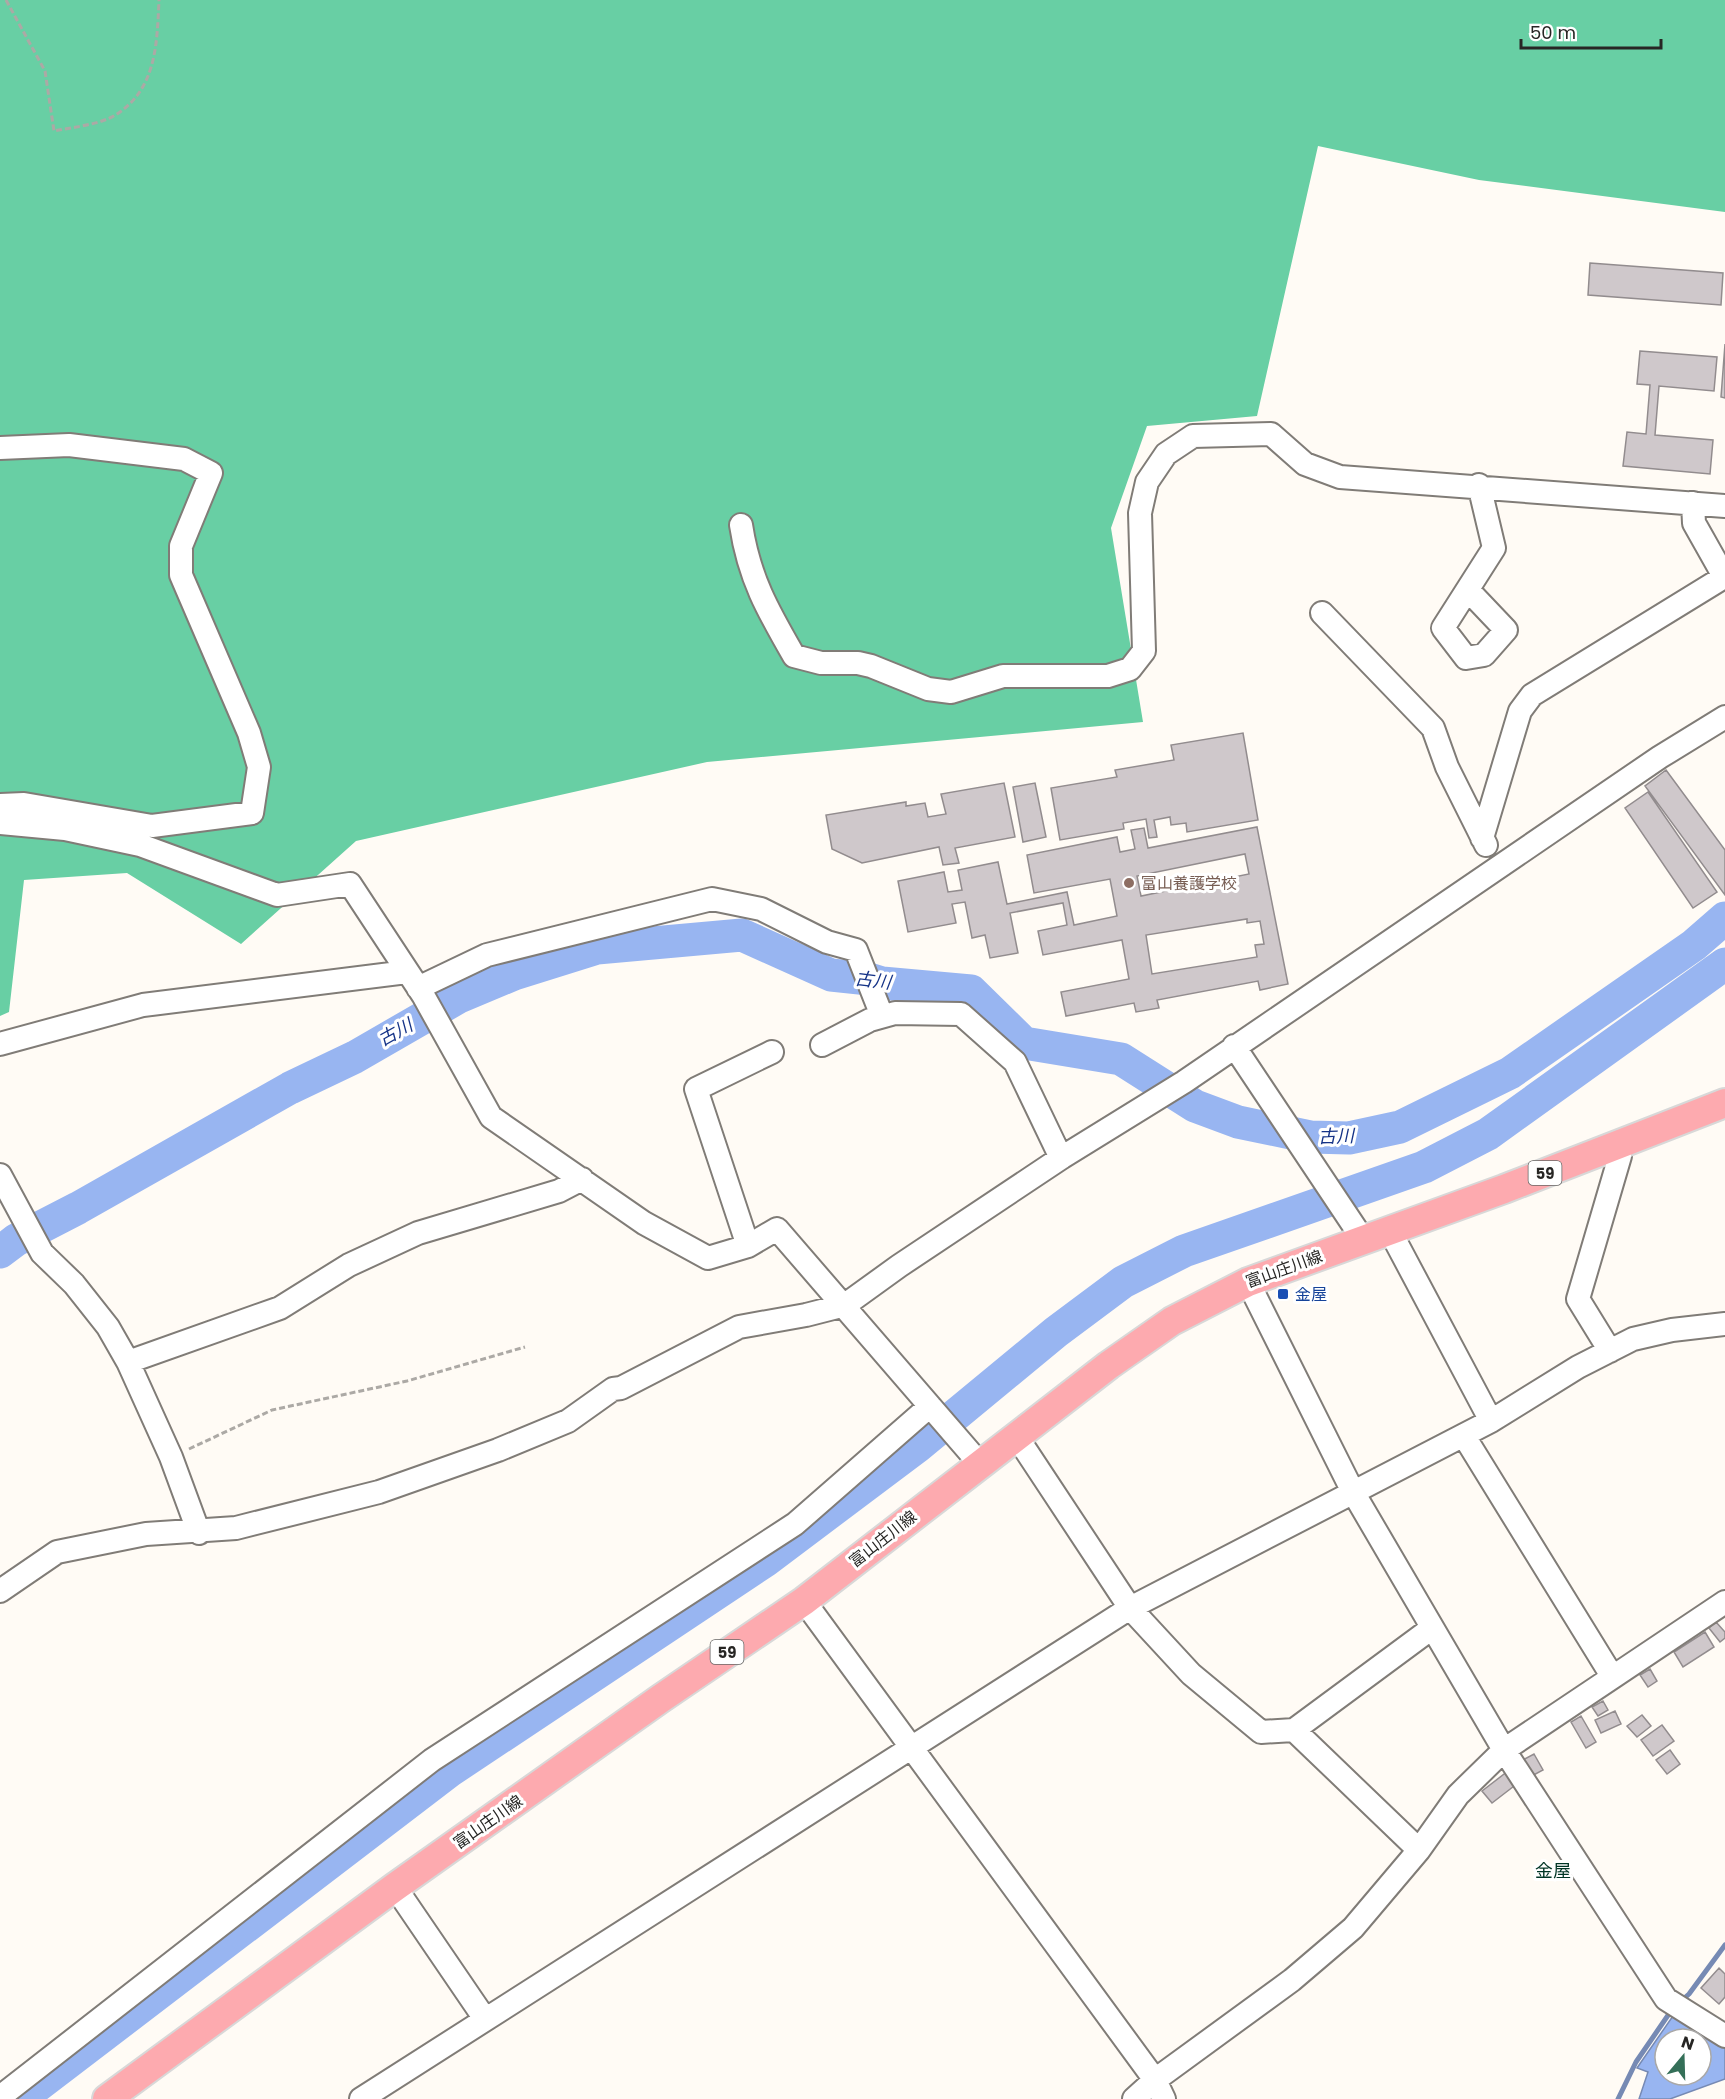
<svg xmlns="http://www.w3.org/2000/svg" width="1725" height="2099" viewBox="0 0 1725 2099" font-family="Poppins,'Noto Sans JP',sans-serif">
<rect width="100%" height="100%" fill="#fffbf5"/>
<path fill="#68cfa4" d="M0,0h1725v212l-246,-32 -161,-34 -61,270 -110,10 -36,102 32,194 -436,40 -351,79 -115,103 -114,-71 -103,7 -15,132 -9,4z"/>
<path fill="#98b5f1" stroke="#768ab4" stroke-width="1.5" fill-rule="evenodd" d="M1675,2013l50,31v35l-55,20h-31l9,-27 -11,-4zM1665,2039h36v36h-36z"/>
<g fill="none" stroke-linecap="round" stroke-linejoin="round">
<path stroke="#768ab4" stroke-width="5" d="M1680,2002l9,-8 36,-49
M1618,2099l18,-37 37,-54"/>
<path stroke="#98b5f1" stroke-width="33" d="M0,1252l16,-12 62,-32 212,-120 65,-31 104,-60 55,-23 83,-26 145,-13 89,40 38,4 13,4 89,8 53,52 97,16 74,47 43,16 72,15 39,1 51,-11 110,-54 184,-128 31,-27
M20,2099l431,-329 314,-209 153,-115 138,-114 67,-50 61,-31 240,-84 64,-33 237,-170"/>
</g>
<path fill="#cfc8cb" stroke="#928c8e" stroke-width="1.5" fill-rule="evenodd" d="M1590,263l133,10 -2,32 -133,-10z
M1725,344v54l-4,-1z
M1640,351l77,6 -3,34 -55,-5 -4,49 58,5 -3,34 -87,-8 4,-34 19,2 4,-49 -13,-1z
M1243,733l15,87 -71,12 -1,-9 -15,2 -1,-8 -16,3 3,17 -8,1 -3,-19 -23,4 1,6 -64,11 -9,-52 66,-11 -2,-7 59,-10 -3,-15z
M1666,770l59,80v45l-80,-109z
M1004,783l11,54 -60,11 4,15 -16,2 -4,-18 -77,16 -30,-14 -6,-34 80,-13v4l19,-3 3,14 18,-3 -5,-20z
M1035,783l11,54 -23,5 -10,-55z
M1648,792l69,100 -24,16 -68,-100z
M1257,827l31,157 -28,6 -2,-9 -101,19 2,8 -23,4 -2,-9 -68,13 -5,-24 68,-13 -7,-39 -79,15 -5,-24 29,-6 -4,-22 -53,10 8,40 -28,5 -5,-23 -13,3 -7,-36 -13,2 4,19 -48,9 -10,-51 46,-9 4,20 14,-2 -4,-20 40,-8 9,42 60,-12 7,33 43,-9 -7,-37 -76,14 -7,-38 90,-18 3,15 15,-3 -4,-19 13,-2 4,20zM1245,854l4,20 -108,22 -4,-20zM1247,919v4l13,-2 4,23 -9,1 2,12 -105,17 -6,-39z
M1716,1622l9,10v6l-5,4 -11,-14z
M1705,1632l9,15 -31,20 -9,-15z
M1650,1669l7,12 -9,6 -8,-12z
M1603,1701l5,9 -10,6 -6,-9z
M1615,1711l6,13 -20,9 -6,-13z
M1642,1715l9,11 -14,11 -10,-11z
M1581,1716l15,26 -10,6 -15,-26z
M1662,1725l12,16 -21,15 -12,-16z
M1670,1750l10,14 -13,10 -11,-14z
M1534,1754l9,16 -13,7 -9,-16z
M1508,1771l10,12 -26,20 -10,-12z
M1719,1968l6,6v23l-6,7 -18,-16z"/>
<g fill="none" stroke-linecap="round" stroke-linejoin="round">
<g stroke="#807c77" stroke-width="26">
<path id="minor" d="M0,448l69,-3 115,14 27,14 -30,73v29l68,158 10,34 -7,46 -100,13 -128,-22 -24,1
M1693,503l1,20 31,55
M741,525c8,53 27,86 53,131l27,7h37l13,3 57,23 23,3 52,-16h105l22,-7 14,-18 -4,-138 7,-31 19,-28 27,-18 78,-2 34,30 35,13 385,29
M1468,590l38,40 -22,25 -18,3 -23,-30 51,-80 -15,-63
M1322,613l111,115 14,39 39,78
M0,823l65,6 75,16 137,50 73,-11 73,111 68,122 153,106 64,35 40,-12 29,-17 203,235
M1482,838l38,-127 12,-16 192,-118
M418,988l69,-33 225,-56 49,10 66,33 29,8 26,66
M0,1044l143,-39 264,-33
M822,1045l48,-25 25,-7 66,1 54,48 46,96
M1234,1046l130,195
M0,1175l42,78 32,31 34,43 20,35 43,95 28,76
M1390,1231l101,190
M748,1246l-52,-157 76,-37
M1248,1282l105,210 151,258 162,249 59,37
M1610,1351l-32,-52 42,-143 -3,-11
M128,1362l152,-54 69,-43 69,-32 141,-42 23,-12
M1464,1436l148,240
M1017,1437l113,171 61,66 70,58 33,-2 125,120
M0,1591l57,-39 89,-18 90,-6 143,-36 119,-42 70,-29 45,-32 8,-1 118,-61 67,-12 39,-10 54,-39 162,-108 123,-76 476,-325 65,-40
M804,1601l351,479 9,19
M1294,1730l138,-102
M395,1887l90,132
M0,2097l432,-337 363,-236 135,-118
M361,2099l769,-491 361,-187 87,-54 55,-28 39,-9 53,-6
M1134,2099l21,-19 137,-100 61,-52 66,-78 39,-55 46,-45 221,-148"/>
</g>
<g stroke="#d8d8d8" stroke-width="32">
<path id="major" d="M107,2099l288,-212 265,-188 144,-98 305,-236 63,-44 76,-39 256,-93 221,-86"/>
</g>
<path stroke="#aca9a5" stroke-width="3" stroke-dasharray="6 3" stroke-linecap="butt" d="M6,0l39,71 9,60c19,-4 46,-6 63,-17 40,-26 40,-72 42,-114
M189,1449l83,-39 135,-29 118,-34"/>
<use href="#minor" stroke="#fff" stroke-width="22"/>
<use href="#major" stroke="#fdaaaf" stroke-width="28"/>
</g>
<circle fill="#8d6e63" stroke="#fff" stroke-width="2" cx="1129" cy="883" r="6"/>
<rect fill="#1a4fb4" stroke="#fff" stroke-width="2" x="1277" y="1288" width="12" height="12" rx="3"/>
<g text-anchor="middle" dominant-baseline="central" stroke-width="6" stroke-linejoin="round" paint-order="stroke">
<g fill="#fff" stroke="#686766" stroke-width="1.5">
<rect x="1528.5" y="1161" width="33" height="24" rx="4.5"/>
<rect x="710.5" y="1640" width="33" height="24" rx="4.5"/>
</g>
<g font-size="15" font-weight="bold" fill="#272624">
<text x="1545" y="1173">59</text>
<text x="727" y="1652">59</text>
</g>
<g font-size="16" fill="#785e54" stroke="#fff" text-anchor="start">
<text x="1141" y="883">富山養護学校</text>
</g>
<g font-size="16" fill="#272624" stroke="#fff">
<text transform="translate(1284 1269) rotate(-20)">富山庄川線</text>
<text transform="translate(883 1539) rotate(-38)">富山庄川線</text>
<text transform="translate(488 1822) rotate(-35)">富山庄川線</text>
</g>
<g font-size="16" fill="#164399" stroke="#fff" text-anchor="start">
<text x="1295" y="1294">金屋</text>
</g>
<g font-size="18" font-style="italic" fill="#153387" stroke="#fff">
<text transform="translate(873 980) rotate(7)">古川</text>
<text transform="translate(395 1032) rotate(-29)">古川</text>
<text transform="translate(1336 1136) rotate(-2)">古川</text>
</g>
<g font-size="18" fill="#003525" stroke="#fff">
<text x="1553" y="1870">金屋</text>
</g>
</g>
<g transform="translate(1683 2057) rotate(19)"><circle r="28" fill="#ffffff" stroke="#a9a8a7" stroke-width="1.5"/>
<path d="M0-4.5L10 22L0 15L-10 22Z" fill="#346f58"/>
<text y="-9" font-size="16" font-weight="bold" text-anchor="middle" fill="#272624">N</text>
</g>
<path d="M1521 39v9h140v-9" fill="none" stroke="#272624" stroke-width="3"/>
<text x="1530" y="39" font-size="18" fill="#272624" stroke="#ffffff" stroke-width="4.5" paint-order="stroke">50 m</text>
</svg>
